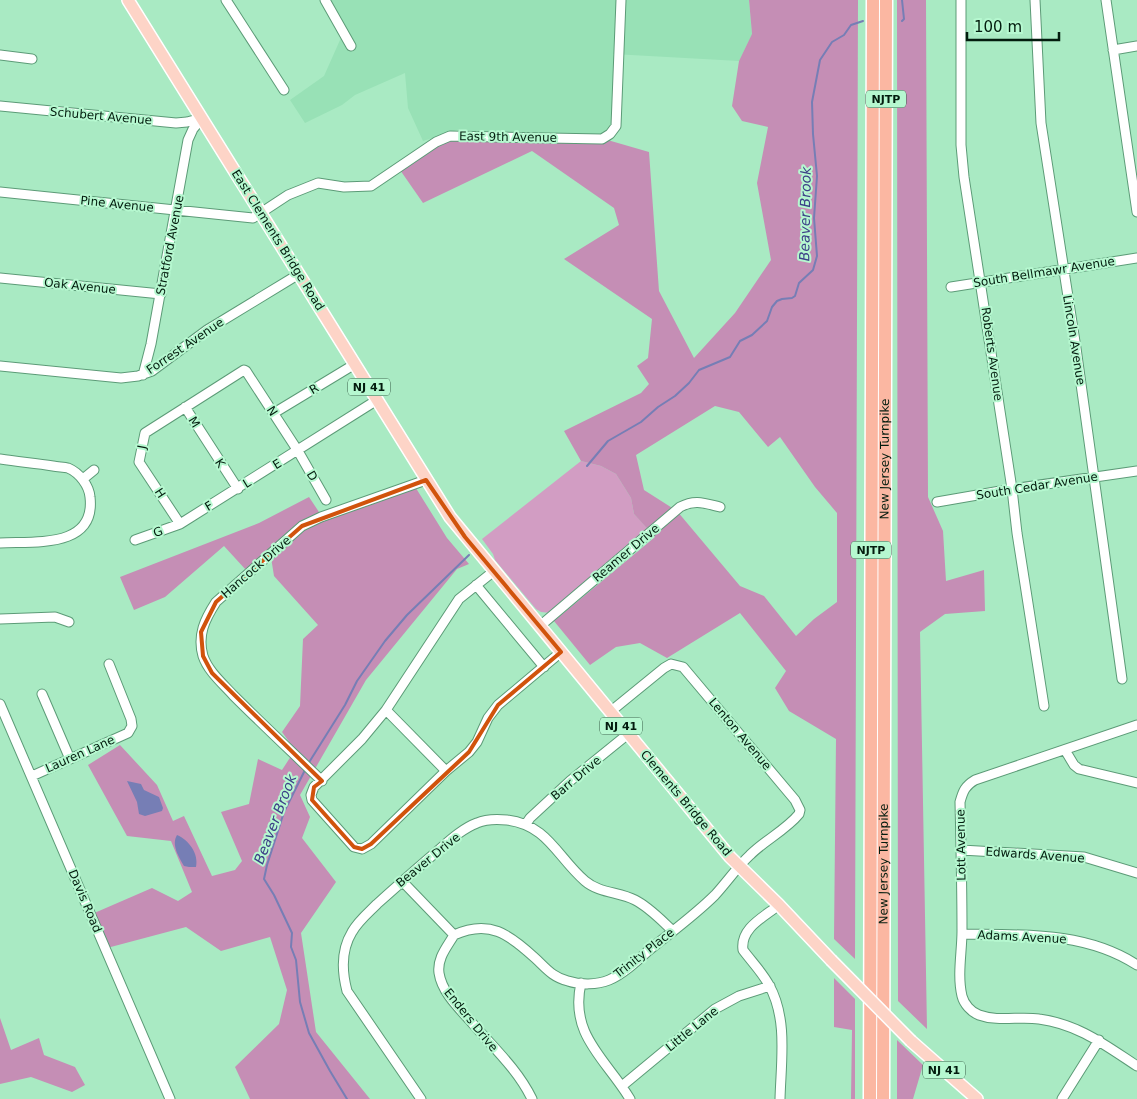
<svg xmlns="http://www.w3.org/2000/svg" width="1137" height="1099" viewBox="0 0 1137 1099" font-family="'DejaVu Sans',sans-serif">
<rect width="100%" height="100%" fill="#a9eac3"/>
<path fill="#98e1b6" d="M326,0h423l3,35 -13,26 -126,-7 5,37 -7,50 -151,-7v-5l-37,12 -15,-33 -3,-35 -50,22 -13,10 -37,18 -15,-23 34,-24 20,-45z"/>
<path fill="#d29dc3" d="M581,461l20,5 15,8 15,24 3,16 15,16 -98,83 -10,-1 -5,-3 -41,-49 -2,-6 -11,-15z"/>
<path fill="#c58eb5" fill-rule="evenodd" d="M749,0h109l-3,959 -21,-20 2,-200 -47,-28 -14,-23 11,-17 -46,-58 -73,45 -27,-15 -24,4 -26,18 -36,-44 101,-84 -21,-23 -3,-16 -15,-24 -15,-8 -20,-5 -17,-30 77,-38 8,-9 -12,-18 11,-8 4,-39 -88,-60 55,-34 -5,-17 -82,-57 -109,52 -25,-36 62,-33 151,7 38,11 10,139 35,67 41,-45 36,-53 -14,-77 11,-56 -26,-6 -10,-15 7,-45 13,-27zM715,406l24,6 29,35 12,-10 35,50 22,26v89l-23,17 -18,17 -32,-40 -24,-10 -63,-75 -33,-21 -8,-35z
M897,0h29l2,497 15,34 3,50 38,-11 1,41 -40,3 -25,18 7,397 -29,-28z
M414,485l33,53 22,26 -12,5 -91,111 -66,115 10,22 -8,21 34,44 -35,51 15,99 54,67h-120l-15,-32 44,-43 8,-34 -17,-53 -49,14 -35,-24 -79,21 -15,-34 60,-26 26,13 14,-9 -21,-51 -44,-5 -39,-71 32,-20 37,40 16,36 11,-5 28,60 23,-6 7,-9 -21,-49 28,-8 9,-45 24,11 13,-20 -13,-18 18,-26 3,-67 15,-14 -44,-49 -4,-25 -24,19 -22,-24 -59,51 -31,13 -14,-33 139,-54 50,-26 14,21z
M834,978l21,21v100h-4l1,-69 -18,-3z
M0,1018l11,32 28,-12 5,17 31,12 10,18 -13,7 -41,-15 -31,7z
M897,1040l26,25 -10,34h-16z"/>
<path fill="#767eb5" d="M127,781l14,3 3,6 15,7 4,11 -1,3 -17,5 -6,-2 -2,-12z
M177,835c12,5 22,19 19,32h-7l-5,-1c-5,-9 -13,-21 -7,-31z"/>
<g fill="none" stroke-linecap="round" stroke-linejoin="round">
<path stroke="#767eb5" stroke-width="2" d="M902,21l2,-2 -2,-19
M587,466l21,-25 33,-19 17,-15 17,-11 14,-13 10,-13 31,-13 10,-16 12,-6 15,-14 5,-14 5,-6 5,-2 10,-1 3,-2 4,-13 14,-13 4,-14 -3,-38 3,-42 -4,-42 -1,-32 8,-42 12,-18 12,-7 7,-10 12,-4
M308,764l37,-59 12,-24 28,-40 22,-26 62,-60
M305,770l-21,42 -17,53 -3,14 10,16 18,38 -1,14 5,13 4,42 9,31 21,38 17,28"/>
<g stroke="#5c9b77" stroke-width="11">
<path id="minor" d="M226,0l58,90
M325,0l26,46
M961,0v145l3,32 48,312 5,44 27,173
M1035,0l6,123 35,225 46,331
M1106,0l31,212
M1113,50l24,-4
M0,55l32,4
M0,106l176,17 11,-1 15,-4
M0,192l253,26 35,-23 30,-12 26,4 27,-1 65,-44 14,-6 152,3 8,-5 6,-8 5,-126
M0,278l161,16
M951,287l186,-29
M0,366l121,12 17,-2 14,-5 55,-41 92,-56
M143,375l8,-31 37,-204 5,-11 9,-11
M185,407l53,82
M274,413l81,-49
M0,459c18,3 35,4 53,7 5,1 11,1 15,2 12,5 21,18 22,29 6,52 -56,44 -90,46
M83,479l11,-9
M937,502l75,-13 125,-18
M180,524l-41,-62 6,-29 99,-63 2,1 52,80 28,49
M135,540l45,-16 197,-124
M476,585l68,82
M0,619l55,-2 14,5
M540,626l140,-119c15,-8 24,-4 40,0
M42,694l28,65
M0,704l170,395
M386,710l-24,29 -48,48 -3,8 1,5 42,47 8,2 9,-5 75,-73 23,-19 8,-10 11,-24 10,-13 63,-53
M1137,725l-162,55c-10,6 -12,11 -15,22 1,43 2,86 2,129 0,21 -5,44 0,65 2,8 9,16 17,19 19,7 41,1 60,4 39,5 66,26 98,47
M1065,750l9,15 5,4 58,14
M446,771l-60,-61 73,-111 35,-28
M32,776l96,-43 4,-7 -1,-7 -22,-55
M322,781c-30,-29 -60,-57 -89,-86 -11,-12 -25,-24 -30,-39 -6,-21 2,-37 13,-54l86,-76 19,-9 105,-37
M526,824l4,-6 40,-37 58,-47
M961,850l123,7 53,16
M402,881l52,54
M779,905c-15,12 -39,23 -36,45 9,12 19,22 26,35 19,34 12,76 11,114
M962,934c60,1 123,-3 175,31
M454,935c35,-16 55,-1 81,23 11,10 17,19 33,23 12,4 29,4 41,-1 14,-6 28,-19 39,-29 22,-18 47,-36 67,-56 12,-13 22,-28 35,-40 15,-15 36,-25 49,-41l1,-4 -5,-10 -112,-133 -12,-3 -7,4 -54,44
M454,935c-7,12 -17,23 -15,38 3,20 21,36 34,51 21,24 45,46 59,75
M581,983c-12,52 25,76 49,116
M622,1086l93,-77 24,-13 31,-10
M421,1099l-74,-108c-5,-19 -6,-41 5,-59 6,-11 16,-19 25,-28 19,-17 38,-34 57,-50 13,-11 27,-25 43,-31 9,-4 20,-4 30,-3 41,5 50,37 78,61 14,12 34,11 50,19 14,7 26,20 38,31
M1062,1099l37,-59"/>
</g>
<g stroke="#fff" stroke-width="14">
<path id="major" d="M128,0l322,517 280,340 49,48 52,55
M911,1041l66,58"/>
</g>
<g stroke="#fff" stroke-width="15">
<g id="highway">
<path d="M870,1099l3,-1099"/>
<path id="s1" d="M883,1099l3,-1099"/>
</g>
</g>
<use href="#minor" stroke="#fff" stroke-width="9"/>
<use href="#major" stroke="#fdd4c7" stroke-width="11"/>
<use href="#highway" stroke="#fbb7a2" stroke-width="12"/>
<g stroke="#fff" stroke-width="14" stroke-linecap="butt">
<path id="major-bridge" d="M831,960l80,81"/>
</g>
<use href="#major-bridge" stroke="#fdd4c7" stroke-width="11"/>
</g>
<path fill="none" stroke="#d1530c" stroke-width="4" stroke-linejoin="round" d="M426,480l39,57 96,115 -63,53 -29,47 -98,92 -9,5 -8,-2 -42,-47 2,-13 8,-6 -110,-108 -9,-17 -2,-24 15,-30 86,-76z"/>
<g text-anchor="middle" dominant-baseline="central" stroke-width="4" stroke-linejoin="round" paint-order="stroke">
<g fill="#b6f8d0" stroke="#395e48" stroke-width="1">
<rect x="866" y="90.5" width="40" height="17" rx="4"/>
<rect x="348" y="378.5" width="42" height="17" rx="4"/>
<rect x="851" y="541.5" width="40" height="17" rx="4"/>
<rect x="600" y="717.5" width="42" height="17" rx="4"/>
<rect x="923" y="1061.5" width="42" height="17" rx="4"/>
</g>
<g font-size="11" font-weight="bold" fill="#031c0e">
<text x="886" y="99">NJTP</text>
<text x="369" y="387">NJ 41</text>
<text x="871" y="550">NJTP</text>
<text x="621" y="726">NJ 41</text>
<text x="944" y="1070">NJ 41</text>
</g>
<g font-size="12" fill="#031c0e" stroke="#b6f8d0">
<text transform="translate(101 116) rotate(5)">Schubert Avenue</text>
<text transform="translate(508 137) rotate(1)">East 9th Avenue</text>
<text transform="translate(117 204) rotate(6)">Pine Avenue</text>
<text transform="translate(278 240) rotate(58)">East Clements Bridge Road</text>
<text transform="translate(170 245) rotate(-79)">Stratford Avenue</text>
<text transform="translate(1044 272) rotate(-9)">South Bellmawr Avenue</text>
<text transform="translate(80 286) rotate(6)">Oak Avenue</text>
<text transform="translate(1074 340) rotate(81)">Lincoln Avenue</text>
<text transform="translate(185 346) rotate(-34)">Forrest Avenue</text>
<text transform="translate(992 354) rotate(82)">Roberts Avenue</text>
<text transform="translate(314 389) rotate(-31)">R</text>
<text transform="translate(272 411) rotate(57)">N</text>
<text transform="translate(194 422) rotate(59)">M</text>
<text transform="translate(142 447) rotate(-79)">J</text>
<text stroke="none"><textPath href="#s1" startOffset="640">New Jersey Turnpike</textPath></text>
<text transform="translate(220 463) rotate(57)">K</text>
<text transform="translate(277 464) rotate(-32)">E</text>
<text transform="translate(312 476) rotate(59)">D</text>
<text transform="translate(247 483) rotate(-32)">L</text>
<text transform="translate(1037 486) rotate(-9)">South Cedar Avenue</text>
<text transform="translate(160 493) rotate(57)">H</text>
<text transform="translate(209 506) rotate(-31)">F</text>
<text transform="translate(158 532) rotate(-20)">G</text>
<text transform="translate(626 553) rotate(-40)">Reamer Drive</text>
<text transform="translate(256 567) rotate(-41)">Hancock Drive</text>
<text transform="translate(740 734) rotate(50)">Lenton Avenue</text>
<text transform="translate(80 754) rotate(-24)">Lauren Lane</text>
<text transform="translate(576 778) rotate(-40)">Barr Drive</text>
<text transform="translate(686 803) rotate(50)">Clements Bridge Road</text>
<text transform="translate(961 845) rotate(-91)">Lott Avenue</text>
<text transform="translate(1035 855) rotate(4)">Edwards Avenue</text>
<text transform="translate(428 860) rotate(-39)">Beaver Drive</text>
<text stroke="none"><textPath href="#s1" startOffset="235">New Jersey Turnpike</textPath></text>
<text transform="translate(85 901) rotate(67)">Davis Road</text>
<text transform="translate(1022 937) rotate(3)">Adams Avenue</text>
<text transform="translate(644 953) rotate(-38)">Trinity Place</text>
<text transform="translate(471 1020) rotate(51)">Enders Drive</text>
<text transform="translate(692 1029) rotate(-39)">Little Lane</text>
</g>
<g font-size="14" font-style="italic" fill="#3d4187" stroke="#b6f8d0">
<text transform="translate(805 214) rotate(-89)">Beaver Brook</text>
<text transform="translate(275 819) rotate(-69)">Beaver Brook</text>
</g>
</g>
<path d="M967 32v8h92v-8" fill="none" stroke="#031c0e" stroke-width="2.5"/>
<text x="974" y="32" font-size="15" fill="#031c0e" stroke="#b6f8d0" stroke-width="4" paint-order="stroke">100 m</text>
</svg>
